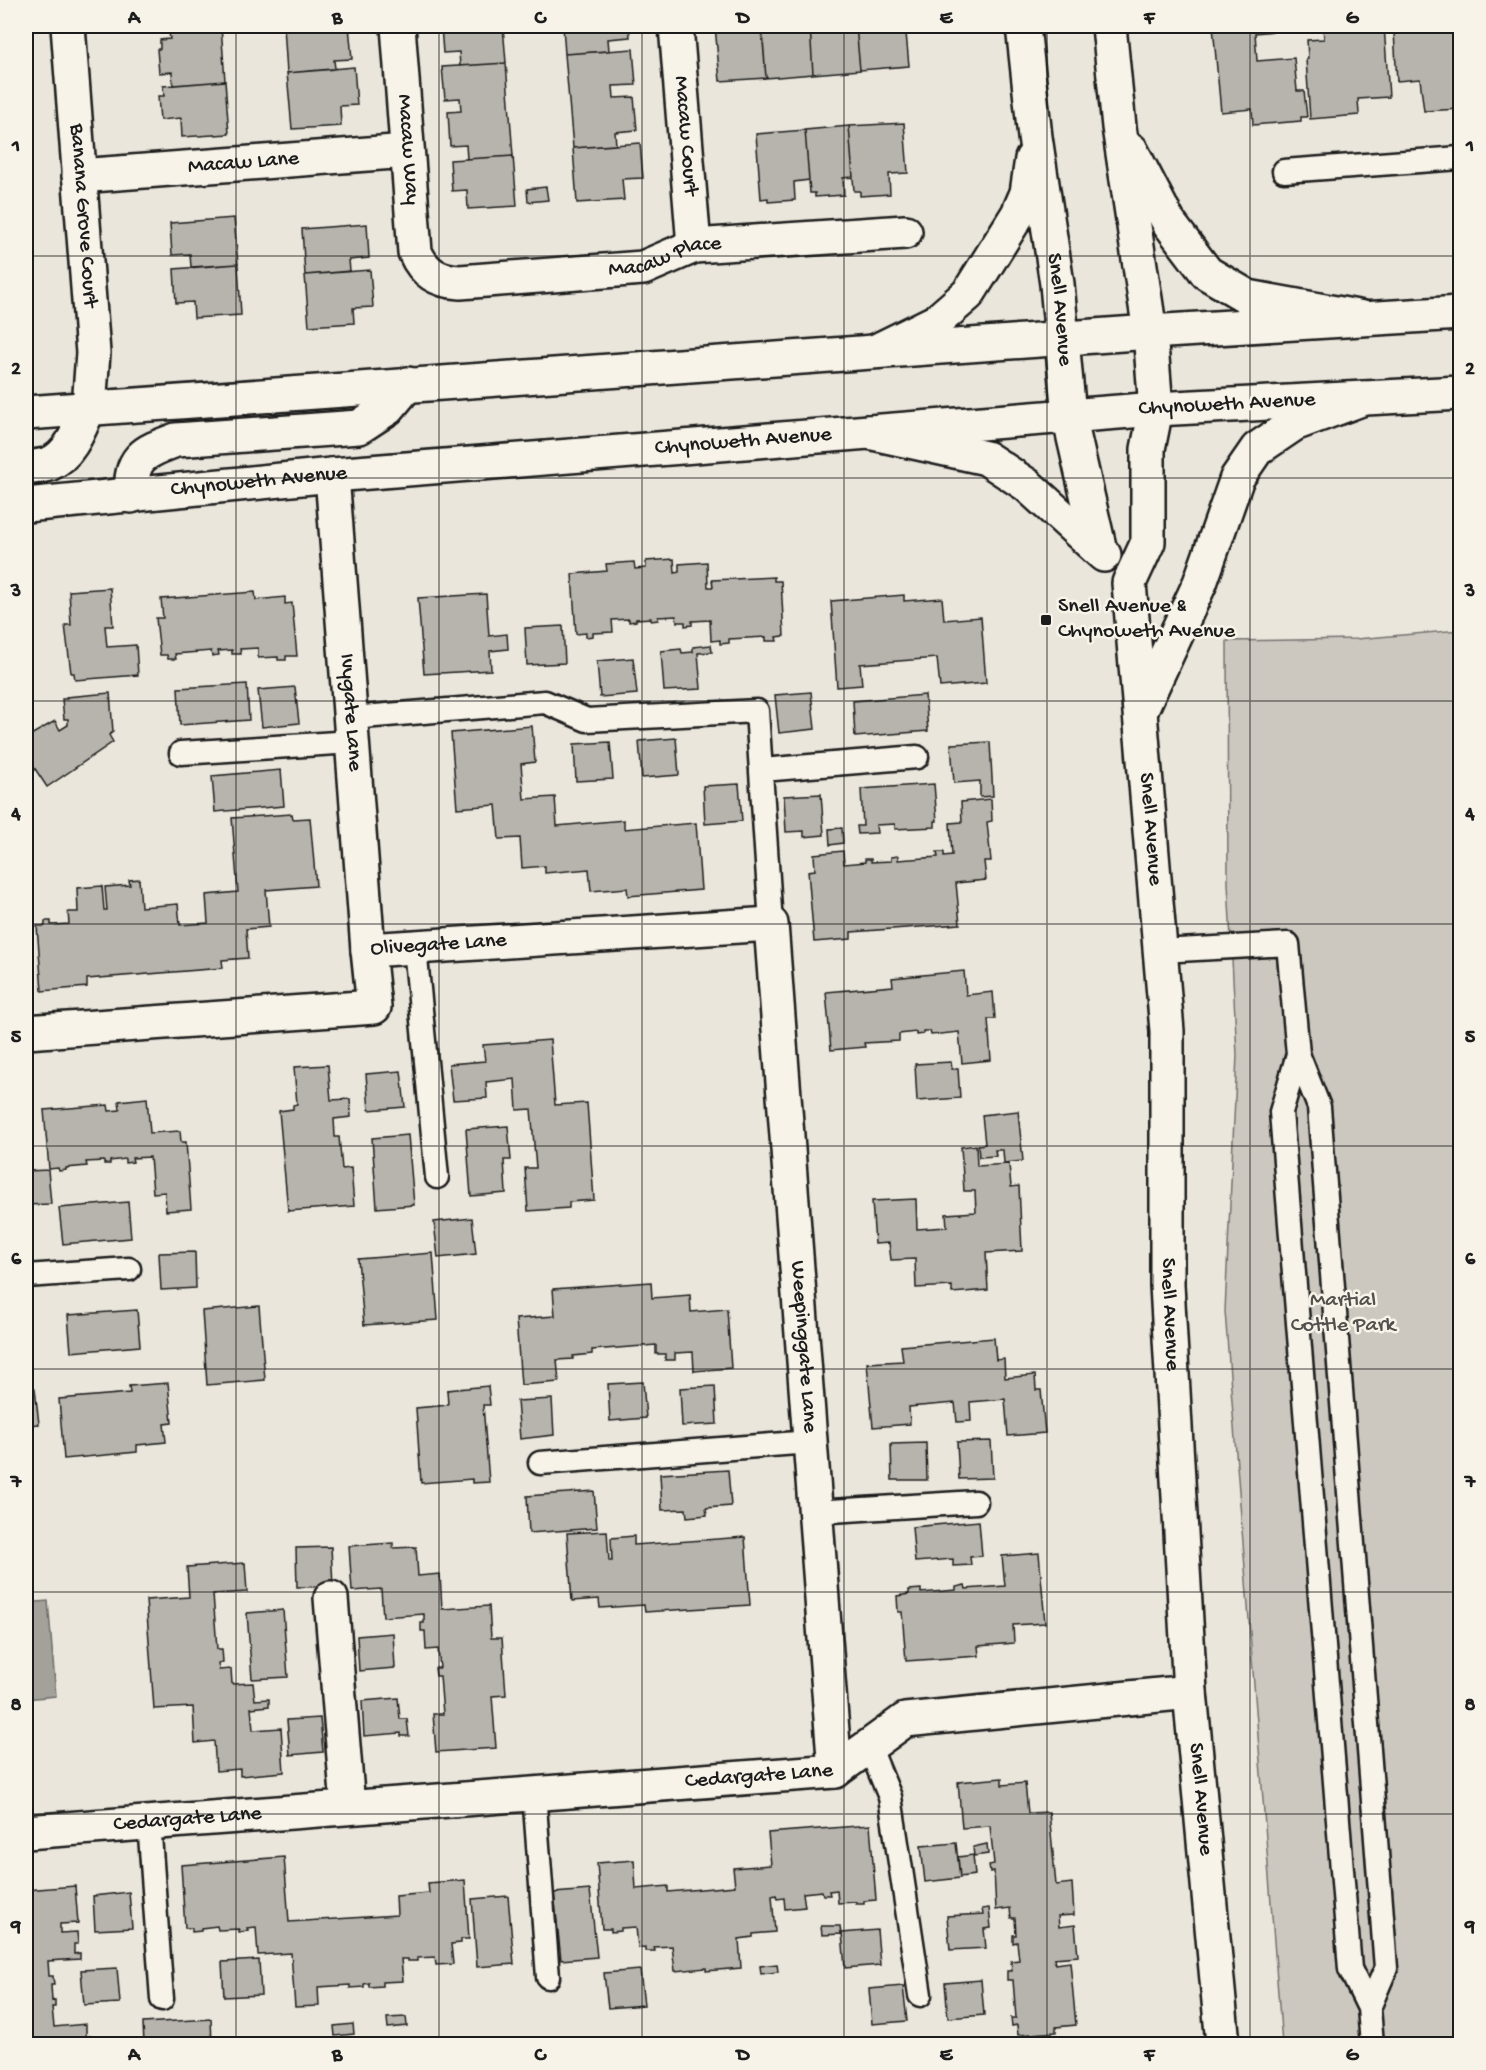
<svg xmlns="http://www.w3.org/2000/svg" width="1486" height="2070" viewBox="0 0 1486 2070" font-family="'Gochi Hand',sans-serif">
<rect width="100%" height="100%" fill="#eae6dc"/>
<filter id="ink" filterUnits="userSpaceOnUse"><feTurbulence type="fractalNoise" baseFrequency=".0167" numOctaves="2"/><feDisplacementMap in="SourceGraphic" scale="12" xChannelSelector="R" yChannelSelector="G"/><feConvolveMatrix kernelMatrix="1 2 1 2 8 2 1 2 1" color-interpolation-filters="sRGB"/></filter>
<g filter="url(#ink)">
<path fill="#ccc8c0" stroke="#74726e" stroke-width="1.5" d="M1460,630v1414h-178l-57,-733 12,-256 -9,-172 -1,-242 129,-2z"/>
<path fill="#a3a19a" stroke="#6d6c68" stroke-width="1.5" d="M48,1601l8,95 -30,3v-96z"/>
<path fill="#b6b4ac" stroke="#1c1c1c" stroke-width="1.5" d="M168,26h53l4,55 -52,4 -1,-13 -13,1 -2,-24h3v-9l10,-1z
M284,26h65l3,33 -18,1 1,9 -48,4z
M441,26h62l3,37 -46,3 -1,-14 -16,1z
M563,26h66l1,11 -22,2 1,12 -44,3z
M715,26h33v5l14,-1 4,48 -46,3z
M762,26h48l3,48 -47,4z
M810,26h46l4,44 -47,4z
M856,26h36v8l14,-1 3,33 -49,4z
M1213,26h70v4l-28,3 2,28 37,-3 3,33h7l3,26h-6v4l-48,4 -1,-16 -31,3z
M1323,26h61l5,71 -31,2 1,16 -49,4 -4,-60h2l-1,-19 17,-1z
M1398,26h62v83l-36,2 -4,-32 -23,2 -3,-49 5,-1z
M633,49l3,36 -23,1 1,12 20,-1 3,33 -22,2 1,13 -43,3 -8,-94z
M506,63l7,93 -46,3 -1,-14 -16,1 -2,-34 13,-1 -1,-13 -15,1 -3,-32z
M354,67l3,38 -17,1 1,20 -49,3 -5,-56z
M225,81l4,53 -47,3 -1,-19 -21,2 -2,-24h6l-1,-10z
M904,123l4,50 -19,1 1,20 -30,2v-5h-6l-5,-65z
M849,126l4,51 -10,1 1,17 -29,2v-4h-5l-5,-63z
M805,130l4,50 -15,2 1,18 -27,2v-4l-7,1 -5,-65z
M640,143l3,35 -21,1 2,21 -47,3 -4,-55z
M513,156l4,50 -49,3 -1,-19 -15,1 -2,-31z
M546,187l2,13 -20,2 -1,-13z
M234,218l4,46 -47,3 -1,-13 -18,1 -2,-32z
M367,224l2,34 -20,2 1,11 -45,4 -3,-46z
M238,264l3,51 -47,3 -1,-16 -17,1 -2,-34z
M370,270l3,37 -20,1 1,15 -45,3 -4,-51z
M674,559l1,14 4,-1v-8l28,-2 1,25h5l-1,-7 62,-3v4h7l3,55 -8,1 1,4h-11v-4l-37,2v4l-9,1v-4l-9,1 -1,-21 -18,1v4l-7,1v-4h-8l-1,-6 -18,1v3l-7,1v-3l-15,1v2l-7,1v-3l-17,1 1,12 -20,1v3l-7,1v-4l-10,1 -4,-60 35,-3 -1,-7 28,-2 1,7 11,-1v-7z
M110,588l3,38h-8l2,21 29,-2 2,30 -63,5 -1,-7h-3l-6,-48h6l-2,-34z
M255,592l1,8 29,-3v7l7,-1 5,53h-11v4h-8v-3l-20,1v-10l-18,1 1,5h-9v-4l-14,1 1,4 -7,1 -1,-5 -36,3 1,5h-8l-1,-4h-7l-4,-37h7l-2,-19z
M486,594l3,42 18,-2 1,15 -18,2 1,19 -67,4 -6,-76z
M904,595v6l38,-3 2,22 37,-3 5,66 -46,4 -3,-29 -77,6 2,21 -25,2 -6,-86z
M563,626l2,37 -38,2 -2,-37z
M711,645l1,7 -14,1 3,36 -37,2 -3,-40 20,-2 1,4 11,-1v-5z
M633,658l4,36 -37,3 -3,-36z
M247,684l2,36 -69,5 -2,-37z
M295,687l4,36 -37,4 -4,-37z
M811,692l4,37 -36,4 -4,-38z
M110,693l3,39 -4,3 4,7 -66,45 -21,-32v-7l1,-1 -1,-5 5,-3 -2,-3 26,-15 5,9 8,-5v-6h-4l-2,-20h5l-1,-2z
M925,695l3,36 -73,6 -2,-36z
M532,726l3,36 -14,2 3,35 31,-2 2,29 67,-6v9l72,-6 5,67 -73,6 -1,-8 -36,3 -2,-22 -44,4v-7l-23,2 -2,-30 -21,1 -3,-34 -39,3 -6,-75z
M676,738l3,37 -37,3 -3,-37z
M610,742l3,37 -37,2 -2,-37z
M990,742l3,54 -13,1v-16l-26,2 -3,-39z
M281,770l3,36 -69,6 -3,-36z
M739,784l3,37 -37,3 -2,-38z
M934,784l3,37h-2v6l-40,2v-5l-19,1 1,8 -19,1 -1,-8h6l-2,-37z
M821,794l3,41 -20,2v-6l-18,1 -2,-36z
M991,799l1,22 -5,1 4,39h-7l2,19 -30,3 4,41 -109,8v7l-37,3 -6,-71 7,-1 -1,-16 29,-3 1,13 21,-2v-3h6v3l20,-1v-4l7,-1v4l40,-3 -1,-5h7v4l8,-1 -2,-32 12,-1 -1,-20z
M292,814l1,5 17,-1 6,68 -50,4 3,37 -23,2 2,29 -26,2 1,8 -136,11v8l-45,4 -5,-65h8v-5h6v4l18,-1 -1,-12h10l-1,-24 25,-2 2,24h3l-2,-23 25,-2 -1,-5 10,-1 2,28 37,-3 2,21 28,-2 -2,-28 32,-3 -6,-74z
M842,828l1,15 -13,2 -1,-16z
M26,892l6,66 -6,1z
M964,971l2,24 27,-3 2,27h-7l3,41 -29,3 -3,-31 -28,3 -1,-4h-7v3l-7,1v-3l-17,2v7l-35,2 1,4 -34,3 -5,-58 67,-6 -1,-8z
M550,1040l5,65 32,-2 7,97 -25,2v6l-41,3 -3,-43h11l-5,-59 -14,1 -2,-31 -29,3 1,16 -34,2 -4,-36 36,-3 -2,-16z
M951,1062l1,7h6l2,29 -43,3 -2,-37z
M328,1065l3,35 19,-1 1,18 -17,2 1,18h4l3,32 9,-1 3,38 -66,5 -9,-100 14,-2v-4l4,-1 -3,-37z
M401,1071l4,36 -36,3 -3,-36z
M147,1098l3,35 30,-2 1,11h5l5,67 -25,2 -1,-19 -12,1 -3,-36 -18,1 1,4 -8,1v-4l-15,2v3h-6v-3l-18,1 1,4 -21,2v2l-7,1 -1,-3 -9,1 -5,-59 64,-5 1,6 11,-1 -1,-9z
M1018,1111l5,50 -19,2 -1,-13h-8l1,6 -17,1 -1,-12 7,-1 -3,-29z
M508,1126l3,34h-7l2,33 -35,3 -5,-67z
M408,1135l6,70 -37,3 -5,-70z
M976,1145l1,21 32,-2 2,23 8,-1 3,65 -36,2 2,37 -36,3v-7l-36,2 -1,-29 -24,1 -2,-17 -14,1 -3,-43 44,-2 1,30 30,-2 -1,-13 30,-2 -1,-21h-11l-3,-44z
M48,1170l3,34 -25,1v-34z
M128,1202l3,36 -68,6 -4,-36z
M472,1218l4,36 -38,4 -4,-36z
M195,1252l1,36 -35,2 -2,-37z
M433,1253l5,67 -74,5 -6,-66z
M651,1282l1,16 38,-3 1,17 36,-3 4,59 -37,3 -1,-19 -18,1v7h-10v-6h-9v-9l-64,5v4l-19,2v3l-16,1 2,22 -38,3 -5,-66 39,-3 -2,-27z
M259,1306l6,74 -58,5 -5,-74z
M137,1310l3,36 -69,6 -3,-37z
M994,1338l2,22 8,-1 1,19 30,-3 1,15h5l4,43 -37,3 -3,-37 -35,3 1,19 -14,1 -2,-19 -46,4 1,17 -37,3 -6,-64 36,-2 -2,-15z
M643,1382l3,36 -36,3 -2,-37z
M168,1383l4,40 -8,1 2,18 -29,3v7l-73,7 -5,-60 71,-6 -1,-7z
M488,1386l2,19h-7l6,77 -17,1v-4l-51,4 -5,-75 32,-3 -1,-15z
M715,1386l2,38 -35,2 -2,-38z
M35,1389l4,35 -13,1v-35z
M552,1399l2,36 -34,4 -3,-38z
M991,1441l2,37 -34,1 -2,-37z
M926,1443l1,37h-35l-1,-36z
M728,1470l3,36 -25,2 1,7 -20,2 -1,-8 -24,1 -2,-36z
M594,1491l3,37 -68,5 -2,-37z
M979,1521l3,35 -12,1 1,8 -18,1v-7l-38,3 -3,-35z
M607,1531l2,30h3l-1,-23 23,-2v9l111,-8 5,68 -105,7 -1,-7 -44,3 -1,-9 -27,2 -5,-68z
M393,1543v5l23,-1 2,29 22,-2 2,35 47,-3 2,32h11l4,57 -14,1 4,52 -60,4 -3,-38h10l-3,-38h-4l-1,-8h5l-2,-19 -12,1 -1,-19h-4v-8h3v-9l-41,3 -2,-28 -29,2 -3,-45z
M331,1547l2,39 -36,1 -1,-39z
M1039,1553l6,70 -32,2 1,18 -36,3 1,10 -73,5 -4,-49h-4l-1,-16 12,-2v-4l12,-1v4l35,-3v-3l9,-2 1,4 39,-3 -3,-30z
M245,1563l2,29 -34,2 4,55h5l1,13 -5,1 1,7 12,-1 1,15 21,-1 2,17 14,-1v7l-18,2 2,22 28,-2 3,44 -44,4v-7l-24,2 -2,-30 -19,2 -2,-36 -39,2 -8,-109 43,-3 -2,-30z
M283,1610l5,67 -36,2 -5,-66z
M393,1633l2,35 -36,3 -2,-35z
M398,1698l2,21h7l2,17h-8v-3l-37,3 -2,-35z
M320,1718l3,34 -33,3 -3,-35z
M1002,1778v7l23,-2 3,30 21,-1 7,73 16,-2 2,32 -16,1 1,11 16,-2 3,31 -24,2 1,6 15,-2 6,63 -20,2v5l-38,3 -1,-10 -5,1 -1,-8h5l-3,-38h-6v-9h5l-1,-10 8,-1 -2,-18 -4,1v-8h3l-1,-17h-4l-1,-10 -14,2 -2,-39 -4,1 -1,-7 5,-1 -4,-38 -28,2 -4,-46z
M870,1825l6,75 -12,1v3h-8v-2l-18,1 -1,-13 -8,1 1,4h-7l-1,-4 -19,2 2,14 -20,2 -1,-11 -7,1 -1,-4 -4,1 3,36 -22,2v3l-14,2 2,29 -35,3v-3l-31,3 -3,-25 -18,1 1,4h-10v-4l-7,1 -2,-21 -15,1v3l-10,1v-3h-9l-5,-66 37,-3 2,29 32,-3v6l67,-6 -2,-18 38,-3 -3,-32z
M956,1843l4,35 -35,4 -4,-36z
M987,1844l1,10 -14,2 -1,-9z
M973,1855l2,20 -15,2 -2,-20z
M284,1857l5,65 108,-7 -1,-19 33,-3 -1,-10 37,-3 4,59h-8v4l-10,1 2,20 -17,1 -1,-8 -18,1v3h-9v-2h-7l2,22 -21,1v4l-13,1v-4l-5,1v3l-14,1v-3l-32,2 1,19 -24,1 -4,-54 -33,2 -2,-28 -9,1 1,3 -9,1v-3l-21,1 -1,-4 -16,2v3l-9,1v-4h-7l-4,-63z
M75,1886l3,37 -18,1v9l17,-1 1,12h-4v10l6,-1v6l-32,2 1,15h4l1,9h-3l1,16 3,-1v7h-3l2,20 32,-3v13l4,-1 1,8h-65v-154z
M590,1890l7,67 -36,3 -7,-67z
M129,1892l3,36 -37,2 -2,-34z
M508,1896l6,68 -37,3 -5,-68z
M989,1908l2,20 -7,1 2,19 -36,2 -3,-34 36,-2 -1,-5z
M821,1926h19l1,8 -19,1z
M877,1930l3,35 -35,3 -3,-35z
M259,1960l2,35 -37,2 -2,-35z
M777,1964l1,8 -17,2 -1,-8z
M117,1968l3,35 -36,2 -3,-35z
M640,1970l4,35 -36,3 -4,-35z
M981,1980l3,35 -36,3 -3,-35z
M903,1986l4,35 -35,3 -3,-35z
M406,2017l1,9 -19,2 -1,-10z
M211,2019l1,25h-68l-1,-21z
M353,2024l1,10 -19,2 -1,-10z"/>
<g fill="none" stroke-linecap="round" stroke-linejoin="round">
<g stroke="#1c1c1c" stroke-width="27">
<path id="service" d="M1284,171l176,-13
M351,718l194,-16 42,18 170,-9 14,213
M181,753l171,-11
M762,770l155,-13
M415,947l22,230
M1160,951l128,-7 10,110
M26,1276l103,-7
M540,1463l270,-21
M815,1512l161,-10
M869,1746l21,51 30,198
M534,1793l14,184
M149,1822l13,177
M1369,2008l17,-40 -67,-861 -21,-53 -17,58 69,857 19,39 3,36"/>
</g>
<g stroke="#1c1c1c" stroke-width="38">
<g id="minor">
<path id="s1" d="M68,26l25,327 -4,54"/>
<path id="s2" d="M398,26l17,226c9,21 23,29 45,30l183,-14 51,-22 211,-14"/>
<path id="s3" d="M676,26l18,220"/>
<path id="s4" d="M79,176l328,-25"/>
<path d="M1150,332l310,-19"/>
<path d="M1156,409l304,-16"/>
<path id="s5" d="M332,475l36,475"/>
<path id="s6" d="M26,1032l348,-25 -6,-57 403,-26 64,847"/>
<path d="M331,1598l17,209"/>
<path id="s7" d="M26,1832l809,-61 70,-51 285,-28"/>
</g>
</g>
<g stroke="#1c1c1c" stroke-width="38">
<g id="tertiary">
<path d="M26,413l1124,-81"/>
<path d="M26,468c7,-1 16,-2 23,-4 22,-9 31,-37 40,-57"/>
<path d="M131,496c0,-39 10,-43 45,-56l183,-13 29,-19 20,-24"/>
<path id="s8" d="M26,505l306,-30 824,-66"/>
</g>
</g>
<g stroke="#1c1c1c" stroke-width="38">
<g id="secondary">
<path id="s9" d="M1023,26l12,111 22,147 12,132 31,135"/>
<path id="s10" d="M1109,26l10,101 31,205 6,77 -8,40v93l-19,41 38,448v254l23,407 33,352"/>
<path d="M1131,150l38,73 38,50 41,24 115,21"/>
<path d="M876,351l61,-30 31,-27 50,-80 9,-21 5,-34"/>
<path d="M868,432l118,26 41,27 77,70"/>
<path d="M1142,708l58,-125 37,-105 20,-29 37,-25 70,-26"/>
</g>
</g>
<use href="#service" stroke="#f7f3e8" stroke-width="22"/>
<use href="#minor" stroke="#f7f3e8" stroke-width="33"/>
<use href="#tertiary" stroke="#f7f3e8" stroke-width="33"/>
<use href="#secondary" stroke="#f7f3e8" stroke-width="33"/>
</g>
</g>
<path fill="none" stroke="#1c1c1c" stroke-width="1.5" stroke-opacity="0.55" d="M236,26v2018M439,26v2018M642,26v2018M844,26v2018M1047,26v2018M1250,26v2018M26,256h1434M26,478h1434M26,701h1434M26,924h1434M26,1146h1434M26,1369h1434M26,1592h1434M26,1814h1434"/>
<rect fill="#1c1c1c" stroke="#f7f3e8" stroke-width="2" x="1040" y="614" width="12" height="12" rx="3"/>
<g text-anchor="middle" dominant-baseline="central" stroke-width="5" stroke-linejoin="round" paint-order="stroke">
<g font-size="22" fill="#1c1c1c" stroke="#f7f3e8">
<text stroke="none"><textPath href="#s3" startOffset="110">Macaw Court</textPath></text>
<text stroke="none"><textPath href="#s2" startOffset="124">Macaw Way</textPath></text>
<text stroke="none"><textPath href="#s4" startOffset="165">Macaw Lane</textPath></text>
<text stroke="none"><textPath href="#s1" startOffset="190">Banana Grove Court</textPath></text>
<text stroke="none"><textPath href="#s2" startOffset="492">Macaw Place</textPath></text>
<text stroke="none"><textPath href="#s9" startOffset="286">Snell Avenue</textPath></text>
<text transform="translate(1227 405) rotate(-3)">Chynoweth Avenue</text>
<text stroke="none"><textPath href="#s8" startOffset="720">Chynoweth Avenue</textPath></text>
<text stroke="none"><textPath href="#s8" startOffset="234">Chynoweth Avenue</textPath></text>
<text stroke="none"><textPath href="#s5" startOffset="238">Ivygate Lane</textPath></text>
<text stroke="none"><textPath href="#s10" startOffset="812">Snell Avenue</textPath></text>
<text stroke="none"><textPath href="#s6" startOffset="477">Olivegate Lane</textPath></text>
<text stroke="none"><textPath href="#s10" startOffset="1298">Snell Avenue</textPath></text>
<text stroke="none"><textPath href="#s6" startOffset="1234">Weepinggate Lane</textPath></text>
<text stroke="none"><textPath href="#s7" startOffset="735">Cedargate Lane</textPath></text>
<text stroke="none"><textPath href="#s10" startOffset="1784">Snell Avenue</textPath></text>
<text stroke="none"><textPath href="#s7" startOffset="162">Cedargate Lane</textPath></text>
</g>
<g font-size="22" fill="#1c1c1c" stroke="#f7f3e8" text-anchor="start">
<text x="1058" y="607">Snell Avenue &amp;<tspan x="1058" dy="25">Chynoweth Avenue</tspan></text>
</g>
<g font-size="22" fill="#51504d" stroke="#f7f3e8">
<text x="1343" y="1301">Martial<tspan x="1343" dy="25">Cottle Park</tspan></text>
</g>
</g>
<rect width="1486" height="2070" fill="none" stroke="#f7f3e8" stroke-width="66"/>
<rect x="33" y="33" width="1420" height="2004" fill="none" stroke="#1c1c1c" stroke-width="2"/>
<g font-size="20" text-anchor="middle" font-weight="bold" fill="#1c1c1c">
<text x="134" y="23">A</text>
<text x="337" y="23">B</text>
<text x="540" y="23">C</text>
<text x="743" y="23">D</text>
<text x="946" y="23">E</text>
<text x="1149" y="23">F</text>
<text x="1352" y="23">G</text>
<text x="16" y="151">1</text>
<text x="1470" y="151">1</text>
<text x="16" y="374">2</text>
<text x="1470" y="374">2</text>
<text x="16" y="596">3</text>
<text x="1470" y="596">3</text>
<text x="16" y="819">4</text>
<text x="1470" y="819">4</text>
<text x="16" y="1042">5</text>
<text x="1470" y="1042">5</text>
<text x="16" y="1264">6</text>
<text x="1470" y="1264">6</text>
<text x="16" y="1487">7</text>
<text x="1470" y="1487">7</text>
<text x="16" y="1710">8</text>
<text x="1470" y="1710">8</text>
<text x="16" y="1932">9</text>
<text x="1470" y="1932">9</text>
<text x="134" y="2060">A</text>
<text x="337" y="2060">B</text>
<text x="540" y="2060">C</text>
<text x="743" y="2060">D</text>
<text x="946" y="2060">E</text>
<text x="1149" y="2060">F</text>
<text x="1352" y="2060">G</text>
</g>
</svg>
